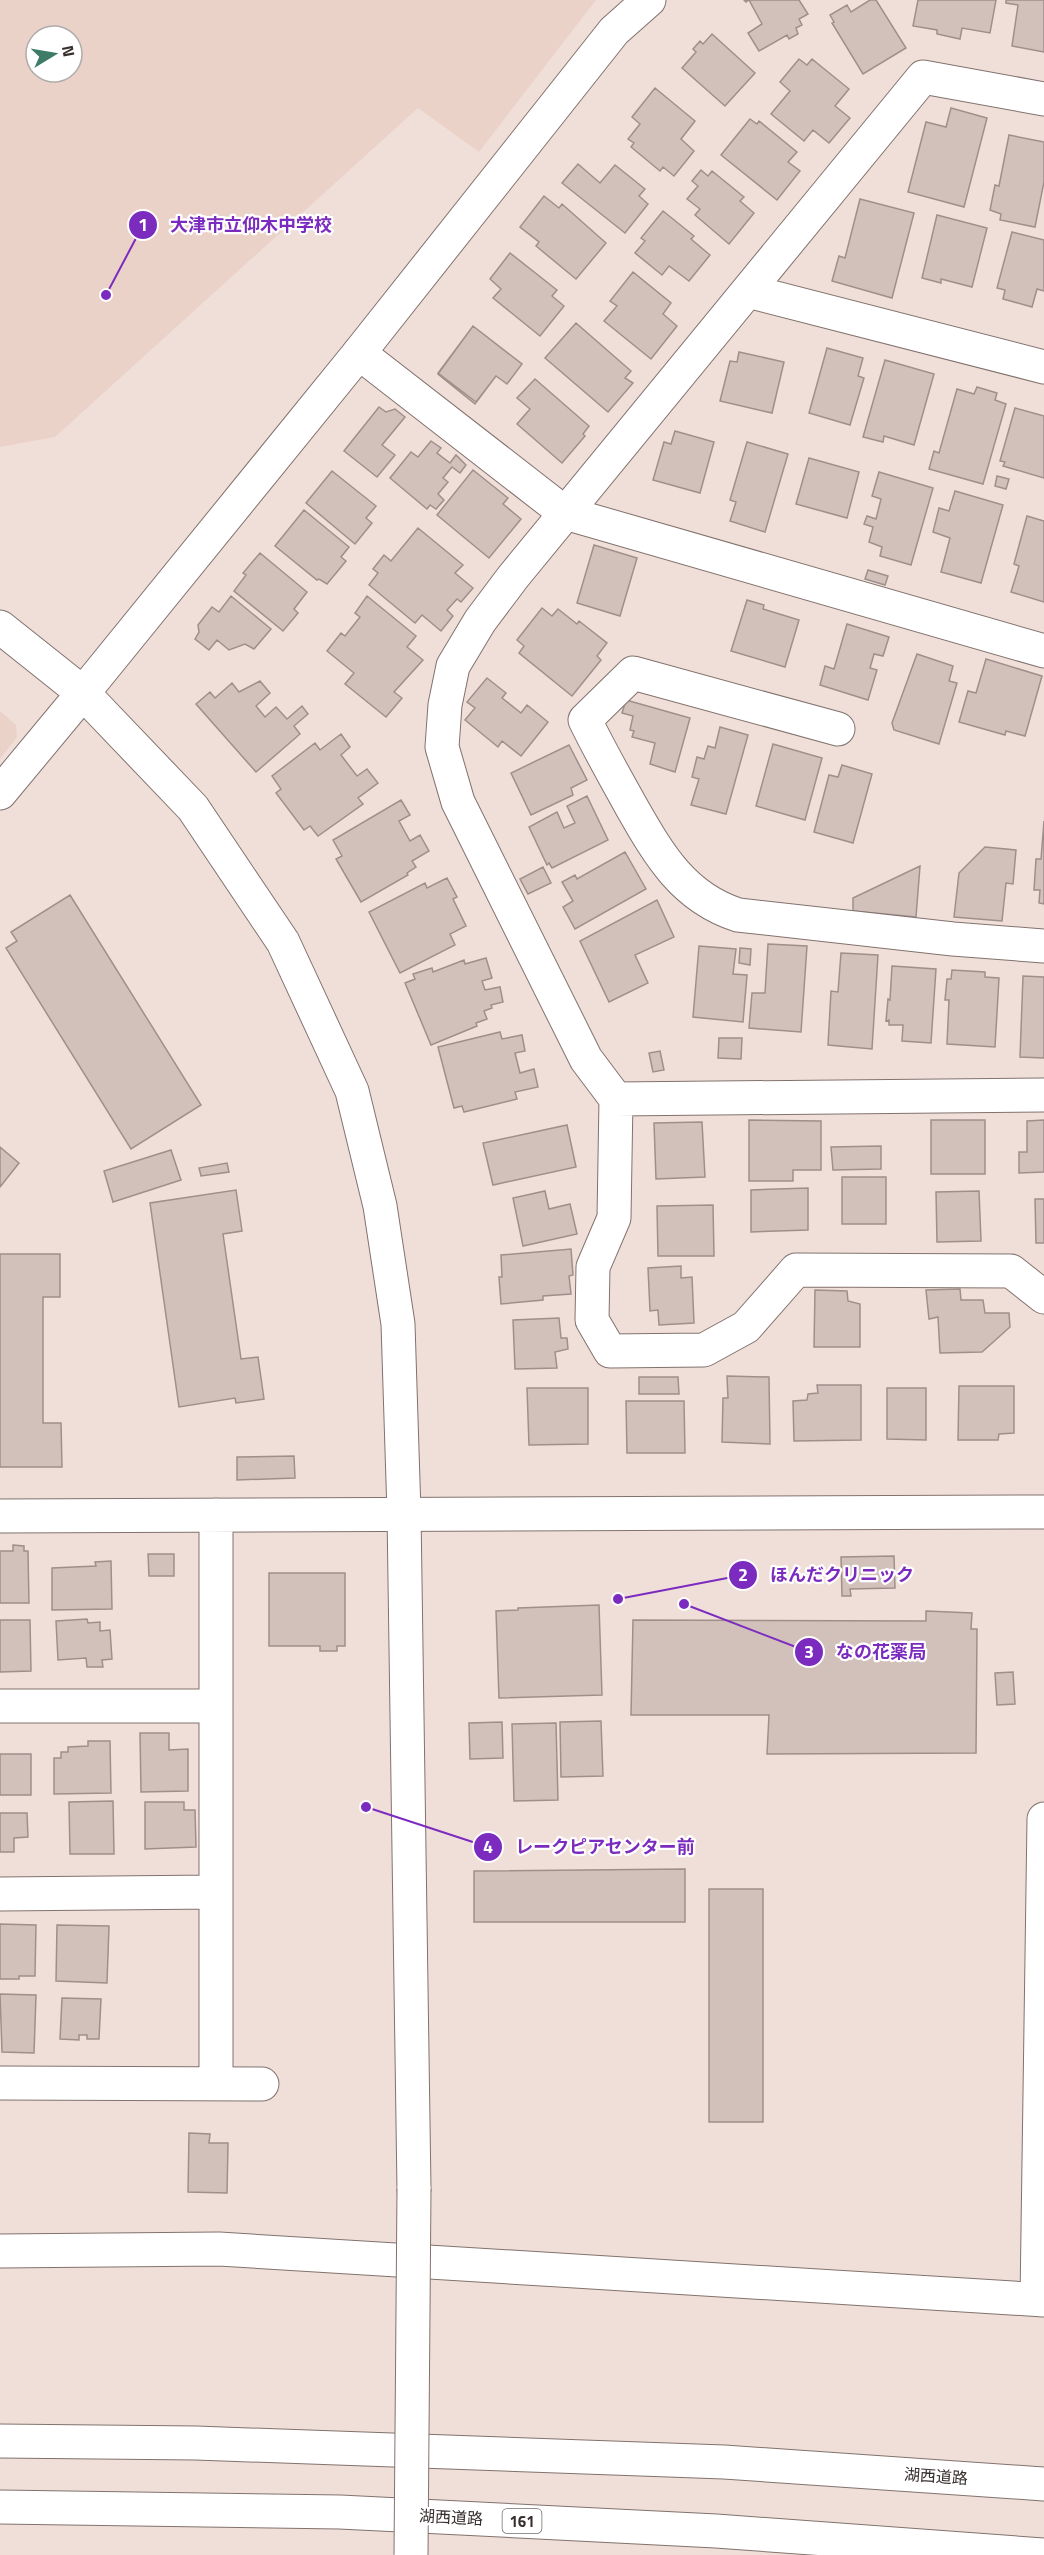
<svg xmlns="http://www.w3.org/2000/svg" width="1044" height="2555" viewBox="0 0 1044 2555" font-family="'Titillium Web','Noto Sans JP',sans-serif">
<rect width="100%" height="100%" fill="#f0dfd9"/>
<path fill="#ebd2c9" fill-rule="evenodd" d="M0,0h596l-117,152 -61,-44 -363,329 -55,10zM36,36h36v36h-36z
M0,711l16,14 1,12 -17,22z"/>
<path fill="#d2c1bb" stroke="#9f8f8a" stroke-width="1.5" d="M744,0h55l9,14 -9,5 3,6 -6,3 2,6 -9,5 -2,-4 -28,16 -11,-18 14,-9 -13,-24 -3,2z
M744,0h55l9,14 -9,5 3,6 -6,3 2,6 -9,5 -2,-4 -28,16 -11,-18 14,-9 -13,-24 -3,2z
M870,0h6l30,48 -43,26 -31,-51 2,-1 -4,-7 17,-10 4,7z
M870,0h6l30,48 -43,26 -31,-51 2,-1 -4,-7 17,-10 4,7z
M918,0h78l-6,33 -28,-5 -2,11 -23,-5v-4l-24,-4z
M918,0h78l-6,33 -28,-5 -2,11 -23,-5v-4l-24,-4z
M1006,0h38v52l-32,-6 6,-41 -12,-2z
M712,34l43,39 -30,33 -43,-38 14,-16 -3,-3 7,-8 3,3z
M712,34l43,39 -30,33 -43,-38 14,-16 -3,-3 7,-8 3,3z
M799,59l8,6 5,-6 37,30 -14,17 15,12 -21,25 -16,-13 -9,11 -33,-27 19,-23 -10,-9z
M799,59l8,6 5,-6 37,30 -14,17 15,12 -21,25 -16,-13 -9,11 -33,-27 19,-23 -10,-9z
M655,88l40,33 -14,18 13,12 -20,25 -11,-9 -3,4 -29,-24 3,-4 -6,-4 12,-15 -8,-7z
M655,88l40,33 -14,18 13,12 -20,25 -11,-9 -3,4 -29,-24 3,-4 -6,-4 12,-15 -8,-7z
M951,108l36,10 -23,89 -56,-15 18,-70 20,5z
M951,108l36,10 -23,89 -56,-15 18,-70 20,5z
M750,119l7,5 2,-3 38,31 -9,10 12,9 -23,29 -56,-45z
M750,119l7,5 2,-3 38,31 -9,10 12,9 -23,29 -56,-45z
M1009,135l35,7v40l-9,45 -35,-7 1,-6 -11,-4 5,-25 4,1z
M1009,135l35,7v40l-9,45 -35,-7 1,-6 -11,-4 5,-25 4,1z
M578,164l22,19 15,-18 30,24 -6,7 9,8 -23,29 -63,-50z
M578,164l22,19 15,-18 30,24 -6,7 9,8 -23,29 -63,-50z
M701,170l7,6 4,-5 32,26 -4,4 14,12 -25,31 -34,-29 5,-6 -13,-10 11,-13 -6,-5z
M701,170l7,6 4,-5 32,26 -4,4 14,12 -25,31 -34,-29 5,-6 -13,-10 11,-13 -6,-5z
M544,196l15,12 3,-4 44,39 -30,36 -40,-33 3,-4 -19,-15z
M544,196l15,12 3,-4 44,39 -30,36 -40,-33 3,-4 -19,-15z
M860,199l54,14 -22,85 -60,-17 7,-25 6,2z
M860,199l54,14 -22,85 -60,-17 7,-25 6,2z
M663,211l31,25 -3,3 19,16 -21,26 -20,-15 -7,9 -27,-22 10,-12 -4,-3z
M663,211l31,25 -3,3 19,16 -21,26 -20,-15 -7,9 -27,-22 10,-12 -4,-3z
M937,215l50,13 -15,59 -31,-8v4l-19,-5z
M937,215l50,13 -15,59 -31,-8v4l-19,-5z
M1012,232l32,8v51l-7,-2 -5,18 -29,-8 2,-9 -8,-2z
M1012,232l32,8v51l-7,-2 -5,18 -29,-8 2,-9 -8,-2z
M510,253l47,37 -5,6 12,10 -24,30 -47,-38 8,-9 -11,-10z
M510,253l47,37 -5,6 12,10 -24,30 -47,-38 8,-9 -11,-10z
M633,272l38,31 -8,11 14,12 -26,33 -47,-38 13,-15 -7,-5z
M633,272l38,31 -8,11 14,12 -26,33 -47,-38 13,-15 -7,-5z
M576,323l55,48 -6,7 8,5 -25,29 -63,-54z
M576,323l55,48 -6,7 8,5 -25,29 -63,-54z
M473,326l49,38 -15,20 -11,-8 -20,26 -38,-29z
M473,326l49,38 -15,20 -11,-8 -21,28 -37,-30z
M827,348l36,10 -5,18 6,2 -14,47 -41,-12z
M739,352l45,10 -12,51 -52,-12 10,-40 7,1z
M885,360l49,14 -20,71 -30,-9 -1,6 -20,-5z
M535,379l54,47 -6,8 2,2 -23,27 -45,-39 13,-15 -13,-11z
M535,379l54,47 -6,8 2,2 -23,27 -45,-39 13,-15 -13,-11z
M977,387l20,6 -2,7 11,4 -23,80 -54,-15 5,-18 5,2 18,-64 17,5z
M379,407l7,5 9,-3 10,8 -23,28 13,10 -18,22 -33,-26z
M1015,408l29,8v62l-41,-12 2,-4 -5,-1z
M675,431l39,11 -14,51 -47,-13 11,-38 7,2z
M431,441l10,7 -4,5 13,10 6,-8 10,10 -6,8 -8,-6 -9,11 5,4 -10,12 6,6 -8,9 -6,-4 -3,4 -37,-31 21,-26 7,5z
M747,442l41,12 -23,78 -35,-11 6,-19 -6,-2z
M809,458l50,14 -12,46 -51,-14z
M473,470l35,28 -5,6 18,15 -32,39 -52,-43z
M332,471l44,35 -10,12 6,5 -17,21 -49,-41z
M879,472l54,16 -22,77 -31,-9 2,-9 -13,-5 4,-15 -9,-3 3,-8 9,3 5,-20 -9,-3z
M997,476l12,3 -3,10 -11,-3z
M955,491l48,14 -22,78 -40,-11 9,-34 -17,-6 6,-24 10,3z
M304,510l45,37 -8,10 5,4 -19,23 -8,-5 -2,1 -42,-34z
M1027,516l17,5v81l-33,-10 8,-26 -5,-2z
M418,528l45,37 -8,8 18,15 -12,14 -4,-3 -10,11 6,6 -12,15 -19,-16 -7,8 -46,-38 9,-12 -5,-4 11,-14 7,6z
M594,545l43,13 -17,58 -43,-13z
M260,553l47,39 -13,17 4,4 -15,18 -49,-40 12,-16 -3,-2z
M868,570l20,6 -3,9 -20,-6z
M231,596l40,33 -17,20 -9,-5 -16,6 -12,-10 -8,10 -14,-11 4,-7 -1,-7 14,-18 7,5z
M367,596l49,40 -9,11 16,13 -29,32 8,6 -16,19 -41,-33 9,-11 -27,-22 14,-18 4,3 15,-19 -5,-4z
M747,600l17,5 -1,4 36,11 -14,47 -54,-16z
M542,608l10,8 6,-7 19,15 2,-3 28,22 -10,13 4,4 -29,36 -53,-43 5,-7 -7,-6z
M847,624l42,13 -6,19 -9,-2 -4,14 7,2 -9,30 -48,-15 5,-19 9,3z
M917,654l36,12 -4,15 8,2 -18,61 -45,-14 -2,-7z
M986,659l56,17 -17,60 -19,-5 -1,4 -46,-13 9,-31 8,2z
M487,678l19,15 -4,5 19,15 6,-8 21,17 -27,34 -19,-15 -4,6 -33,-27 10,-12 -8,-6z
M260,681l10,12 -14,13 9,11 11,-10 11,12 15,-13 6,8 -14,12 6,8 -44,38 -60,-68 14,-12 5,6 17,-15 7,9z
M626,700l64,18 -15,54 -25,-8 5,-21 -23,-6 2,-6 -4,-1 3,-14 -11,-3z
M720,727l28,8 -22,79 -35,-9 8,-26 -7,-2 5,-20 7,2 4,-13 7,2z
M341,734l9,13 -9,8 16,21 10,-7 11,14 -20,15 5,6 -45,32 -8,-10 -6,4 -28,-37 5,-4 -9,-13 43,-33 5,7z
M773,744l49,14 -17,62 -49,-14z
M569,745l18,35 -16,8 2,7 -42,20 -20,-42z
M842,765l30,9 -19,69 -39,-11 15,-57 9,2z
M587,796l21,44 -56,28 -3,-5 -2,2 -18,-38 28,-15 7,16 11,-5 -8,-17z
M401,800l9,15 -11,6 11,20 10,-6 9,16 -17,10 4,6 -9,6 1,2 -47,27 -25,-43 6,-3 -9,-16z
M1044,821v83l-5,-1 1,-13h-6l2,-31h5z
M985,847l31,3 -3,34 -7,-1 -4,38 -48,-4 5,-44z
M625,852l21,37 -71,40 -12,-22 10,-6 -11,-19 13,-7 2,4z
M920,866l-4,51 -63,-6v-13z
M543,867l8,16 -23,11 -8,-15z
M447,878l10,19 -4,2 13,27 -16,8 5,11 -55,28 -31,-61 56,-29 2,5z
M70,895l131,210 -70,44 -125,-201 11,-7 -6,-9z
M657,900l17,37 -39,18 13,28 -39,19 -29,-61z
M768,944l39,2 -6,86 -52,-4 3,-35h13z
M699,946l37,3 -3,25 14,1 -4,47 -50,-5z
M740,948l11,1 -1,16 -11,-2z
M841,953l37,2 -6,94 -44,-4 3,-54 7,1z
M486,958l6,20 -10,3 3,9 15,-3 3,15 -12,3 1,3 -8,3 3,8 -11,4 1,3 -46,19 -26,-62 10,-4 -2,-5 19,-6 1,4 31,-12 1,4z
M892,966l44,3 -5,74 -29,-2 1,-16h-14v-5l-3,1 2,-22 2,1z
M952,970l33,2v5l14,1 -4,69 -48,-3 2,-44h-4l2,-21h4z
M1023,976l21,1v81l-24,-1z
M500,1032l2,7 20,-4 3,16 -10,2 5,20 14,-4 4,18 -23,5 2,7 -53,13 -2,-6 -8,2 -16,-61z
M719,1038h23l-1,21 -23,-1z
M660,1051l4,19 -11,2 -4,-19z
M749,1120l72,1v49h-28v11h-44z
M931,1120h54v54h-54z
M1044,1120v52l-25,1v-21h8v-31z
M702,1122l3,55 -49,2 -2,-56z
M567,1125l9,42 -83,18 -10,-42z
M881,1146v23l-48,1 -2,-23z
M0,1147l19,16 -19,24z
M171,1150l10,30 -68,22 -9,-31z
M227,1163l2,9 -28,4 -2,-8z
M842,1177h44v47h-44z
M808,1188v42l-57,2v-42z
M236,1190l6,41 -19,3 18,125 17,-2 6,42 -28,4 -1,-5 -56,9 -29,-204z
M545,1191l4,18 21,-5 7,30 -54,12 -10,-48z
M979,1191l2,50 -44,1 -1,-50z
M1035,1199h9v44h-8z
M713,1205l1,51h-56l-1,-50z
M571,1249l2,26 -4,1 2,18 -28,2v4l-42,4 -2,-27h3l-1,-22z
M0,1254h60v43h-17v126h18l1,44h-62z
M681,1266v12l11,-1 2,46 -35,2 -1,-15 -8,1 -2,-43z
M960,1289l1,11h22l2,13h24l1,14 -28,25 -42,1 -2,-36 -9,2 -3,-29z
M815,1290l32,1 1,10 12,3v43h-46z
M559,1318l2,20h6l1,11 -13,3 2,16 -42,1 -2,-49z
M727,1376l42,1 1,67 -48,-2 1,-44h5z
M639,1377h39l1,17h-40z
M817,1385h44v55l-67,1 -1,-40 14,-1 1,-6 10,-1z
M959,1386h55v47l-15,1 -1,6h-40z
M527,1388h61v56l-59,1z
M887,1388h39v52l-39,-1z
M626,1401h58l1,52h-58z
M294,1456l1,22 -58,2v-23z
M13,1545l11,1v5h4l1,52h-29v-52h13z
M148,1554h26v22h-25z
M894,1556l1,32 -45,1 1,7h-9l-1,-39z
M111,1561l1,48 -60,1v-42l44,-2 -1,-4z
M269,1573h76v73h-8v5h-17v-5h-51z
M599,1605l3,90 -103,3 -3,-87 22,-1v-2z
M926,1611l46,2 -1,16h6l-1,124 -209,1 2,-39h-138l2,-95 293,1z
M87,1619l1,4 12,-1v9l10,-1 2,29 -10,1 1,7h-16l-1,-9 -28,2 -2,-39z
M0,1620h30l1,51 -31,1z
M1013,1672l2,32 -18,1 -2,-32z
M601,1721l2,55 -42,1 -1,-55z
M502,1722l1,36 -33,1 -1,-36z
M556,1723l2,77 -44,1 -2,-77z
M140,1733h29v17l19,-1v42l-47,1z
M88,1741h22l1,52 -57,1v-36h7v-6h7v-5l20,-1z
M0,1754h31v41h-31z
M113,1801l1,53h-44l-1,-52z
M145,1802h39v8h11l1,37 -51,2z
M0,1813h27l1,24 -14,1v14h-14z
M685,1869v53h-211v-51z
M709,1889h54v233h-54z
M0,1924l36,1 -1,51h-16v3h-19z
M57,1925l52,1 -2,57 -51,-2z
M0,1994l36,1 -2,58 -32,-1z
M62,1998l39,1 -2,40h-12v-4h-8v5l-19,-1z
M189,2133l21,1 -1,9h19l-1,50 -39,-1z"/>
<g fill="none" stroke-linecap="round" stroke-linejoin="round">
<g stroke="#82726d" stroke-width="35">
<path id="minor" d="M1044,99l-121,-22 -410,500 -33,44 -27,45 -8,39 -3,42 16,55 128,257 30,40 428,-4
M748,291l296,76
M359,353l206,160 479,138
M838,729l-205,-56 -48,47c14,29 30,57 46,86 27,47 51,91 107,109l215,24 91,7
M0,793l83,-100
M616,1099l-2,119 -21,49 -1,53 18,31 94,-1 42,-23 50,-57 215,1 33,26
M0,1516l1044,-4
M0,1706h216
M0,1894l215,-2
M0,2083l262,1
M216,2084v-569
M1037,2299l7,-480"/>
</g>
<g stroke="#82726d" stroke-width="35">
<path id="tertiary" d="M0,627l83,66 110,115 90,134 69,149 28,115 18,118 6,189 10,676
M83,693l276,-340 255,-322 35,-31
M0,2251l219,-2 825,51"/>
</g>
<g stroke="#82726d" stroke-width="35">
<path id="motorway" d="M0,2441l196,2 528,19 320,22
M0,2507l340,5 376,19 328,24"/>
</g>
<use href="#minor" stroke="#fff" stroke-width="33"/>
<use href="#tertiary" stroke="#fff" stroke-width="33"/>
<use href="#motorway" stroke="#fff" stroke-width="33"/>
<g stroke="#82726d" stroke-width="35" stroke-linecap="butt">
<path id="tertiary-bridge" d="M411,2555l3,-366"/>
</g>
<use href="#tertiary-bridge" stroke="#fff" stroke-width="33"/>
</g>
<g text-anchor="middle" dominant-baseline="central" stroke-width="4.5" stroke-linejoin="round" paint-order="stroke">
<rect fill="#fff" stroke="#726d6c" stroke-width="1.5" x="502.5" y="2509" width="39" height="24" rx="4.5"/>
<g font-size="15" font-weight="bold" fill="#362f2d">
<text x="522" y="2521">161</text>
</g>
<g font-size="16" fill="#362f2d" stroke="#fff">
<text transform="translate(936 2476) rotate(4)">湖西道路</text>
<text transform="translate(451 2517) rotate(3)">湖西道路</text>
</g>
</g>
<path fill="none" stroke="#7b2cbf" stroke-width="2" d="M106 295L143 225M618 1599L743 1575M684 1604L809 1652M366 1807L488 1847"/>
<g fill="#7b2cbf" stroke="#fff" stroke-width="2">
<circle cx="106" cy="295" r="6"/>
<circle cx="618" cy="1599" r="6"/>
<circle cx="684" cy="1604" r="6"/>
<circle cx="366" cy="1807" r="6"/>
<circle cx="143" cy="225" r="15"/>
<circle cx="743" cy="1575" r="15"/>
<circle cx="809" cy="1652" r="15"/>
<circle cx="488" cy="1847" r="15"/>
</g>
<g font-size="18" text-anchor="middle" font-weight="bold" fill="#fff">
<text x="143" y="231">1</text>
<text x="743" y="1581">2</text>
<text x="809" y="1658">3</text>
<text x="488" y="1853">4</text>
</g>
<g font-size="18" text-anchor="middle" font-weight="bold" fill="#7b2cbf" stroke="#fff" stroke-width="4.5" stroke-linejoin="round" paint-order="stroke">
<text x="251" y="231">大津市立仰木中学校</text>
<text x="842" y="1581">ほんだクリニック</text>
<text x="881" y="1658">なの花薬局</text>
<text x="605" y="1853">レークピアセンター前</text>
</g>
<g transform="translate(54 54) rotate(79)"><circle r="28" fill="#ffffff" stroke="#afacab" stroke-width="1.5"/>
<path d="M0-4.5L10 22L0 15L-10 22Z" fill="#3f7c67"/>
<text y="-9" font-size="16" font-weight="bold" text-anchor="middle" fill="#362f2d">N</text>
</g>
</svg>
